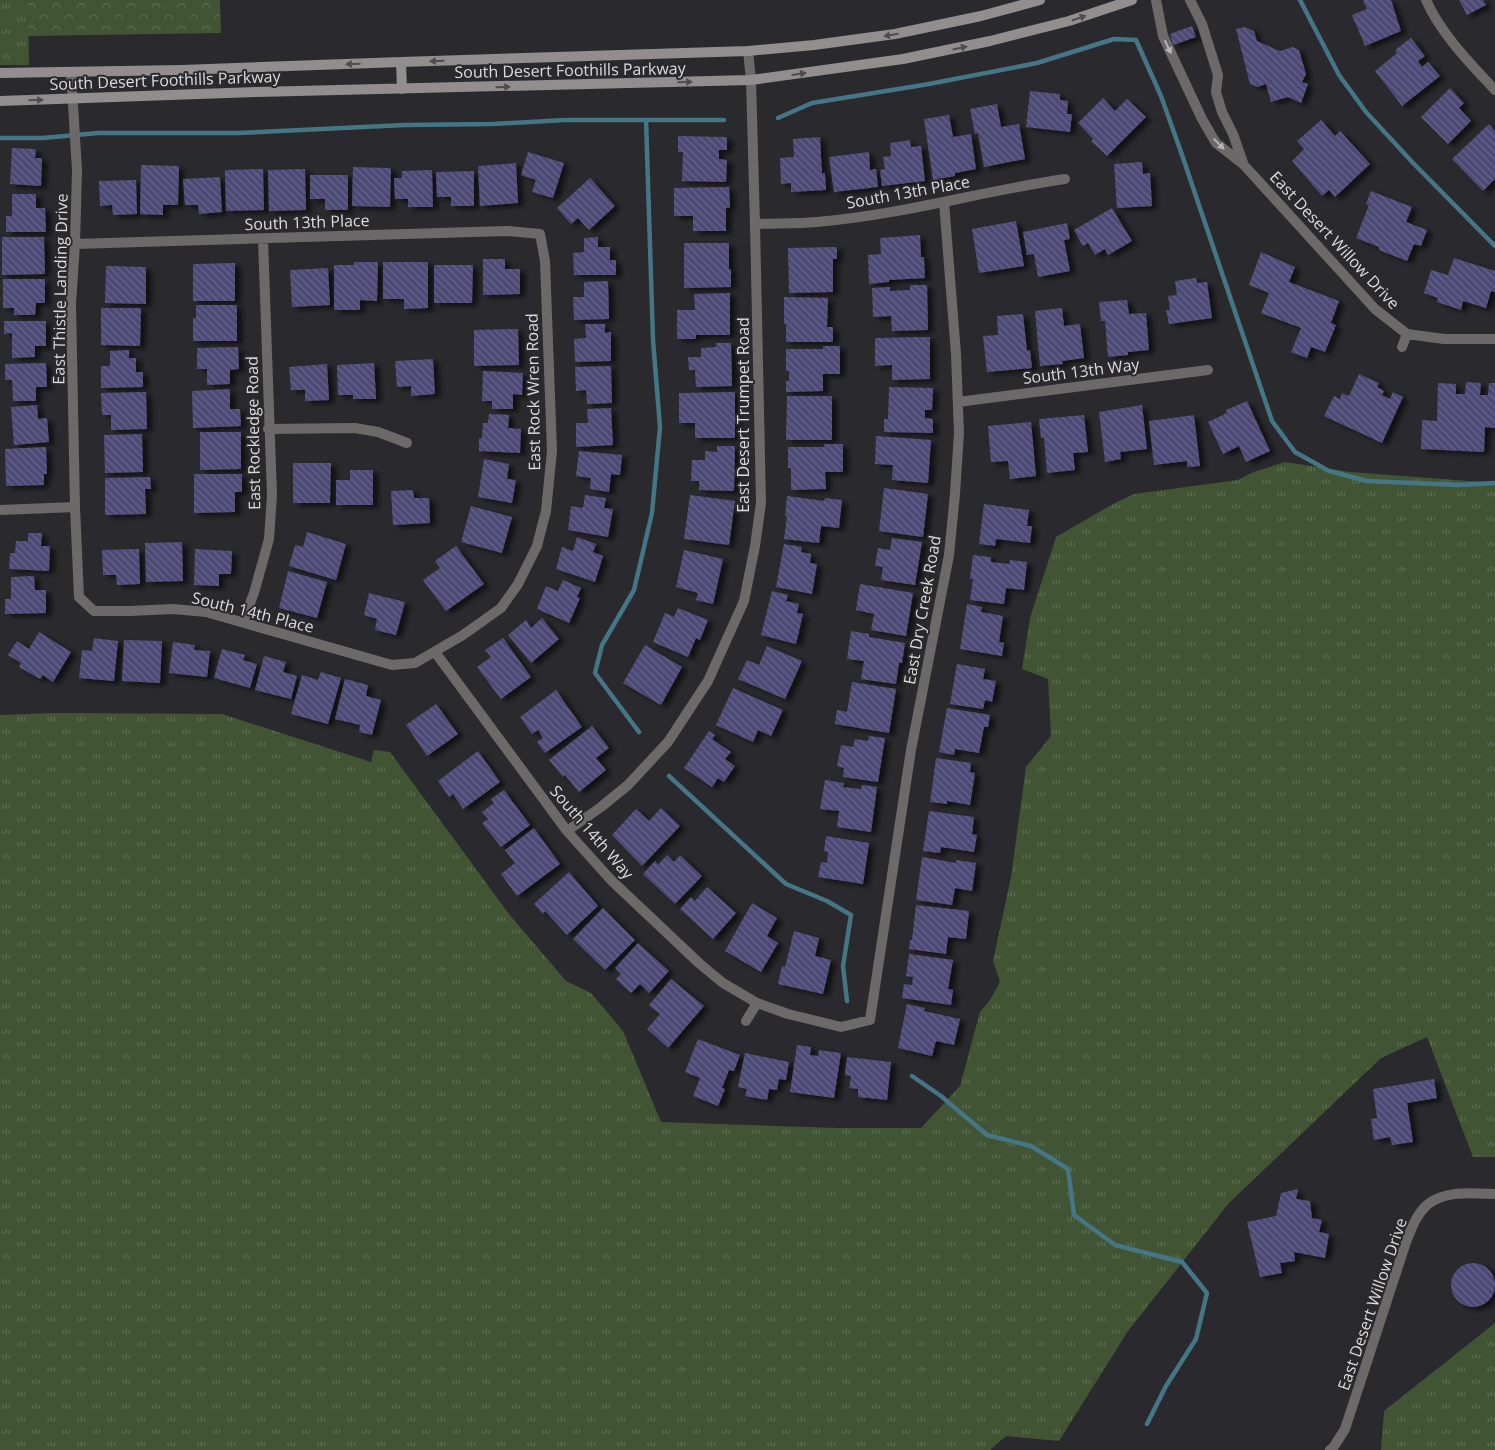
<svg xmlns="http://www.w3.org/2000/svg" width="1495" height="1450" viewBox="0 0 1495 1450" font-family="'Open Sans',sans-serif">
<defs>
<pattern id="grass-tufts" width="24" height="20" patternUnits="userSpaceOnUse" patternTransform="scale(1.25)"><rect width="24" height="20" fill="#415535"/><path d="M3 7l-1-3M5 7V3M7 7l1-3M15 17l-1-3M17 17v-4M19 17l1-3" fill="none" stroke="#5c6d52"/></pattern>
<pattern id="park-crowns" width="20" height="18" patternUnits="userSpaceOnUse" patternTransform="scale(1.25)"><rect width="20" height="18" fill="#415535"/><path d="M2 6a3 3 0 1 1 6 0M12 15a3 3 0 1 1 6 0" fill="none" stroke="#5c6d52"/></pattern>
<pattern id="building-back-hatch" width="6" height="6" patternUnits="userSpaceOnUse" patternTransform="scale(1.25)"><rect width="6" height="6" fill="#4e4a76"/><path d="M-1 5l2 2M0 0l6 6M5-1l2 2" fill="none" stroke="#676489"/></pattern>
<filter id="shadow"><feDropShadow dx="5.5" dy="3" stdDeviation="2.5" flood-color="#0009"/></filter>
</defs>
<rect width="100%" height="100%" fill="#2a292d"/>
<path fill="url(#grass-tufts)" d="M0,0h28l1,65h-29z
M1285,462l65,10 145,11v674h-22l-46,-120 -46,21 -152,145 -101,128 -69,110 -53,-5 -16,14h-990v-735l54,-2 168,1 149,48 3,-12 16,2 119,162 57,67 25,12 32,38 38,91 176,6h84l39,-42 20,-74 10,-12 10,-18 -7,-21 18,-84 15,-110 25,-31 -3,-57 -26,-10 8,-51 26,-81 57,-33 21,-10 104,-14 13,-7z
M1495,1323v127h-114l3,-39z"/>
<path fill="url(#park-crowns)" d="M28,0h192l1,33 -193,3z"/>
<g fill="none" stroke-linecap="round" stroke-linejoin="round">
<path stroke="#447686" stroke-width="4.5" d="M1300,0l39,75 27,37 48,52 81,82
M778,118l34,-15 117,-19 108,-21 77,-24 22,1 25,56 20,56 91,269 23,31 34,19 38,10 91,4 37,-2
M0,138h43l55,-5h140l167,-8 88,-1 72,-4h159
M639,732l-44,-59 7,-28 32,-55 18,-77 8,-86 -7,-87 -7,-220
M669,776l117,108 41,17 24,14 -8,51 4,35
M912,1076l29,20 46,39 44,11 37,23 6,46 41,30 67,17 25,31 -11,46 -30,47 -19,38"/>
</g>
<path fill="url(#building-back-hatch)" filter="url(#shadow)" d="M1365,0h26l10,31 -36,15 -13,-31 15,-6 -4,-8z
M1459,0h24l3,5 -19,10z
M1192,26l4,11 -23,8 -3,-11z
M1245,27l9,4 3,10 23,10 13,-4 6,3 7,24 -4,8 6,2 -7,19 -13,-6 -17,5 -5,-18 -8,3 -8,-3 -14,-55z
M1411,38l14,18 -7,5 4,6 6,-5 12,14 -38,30 -27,-35 22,-18 -2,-3z
M1450,88l14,15 -5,5 12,13 -23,23 -27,-27z
M1030,91l30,3v6l8,1 -1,13h5l-2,18 -44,-5z
M1103,98l12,13 12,-12 19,18 -39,39 -16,-15 2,-2 -15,-16z
M997,104l4,23 18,-3 6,35 -41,8 -6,-34 -3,1 -5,-25z
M949,115l4,22 18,-3 5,35 -21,4v3l-22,4 -9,-61z
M1321,120l14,16 5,-5 30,33 -35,33 -6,-7 -7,6 -30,-35 12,-12 -7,-8z
M1489,124l6,7v48l-12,12 -31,-32z
M678,136l49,1v13h-8v9l8,1 -1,22 -44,-1 1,-29h-5z
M820,137l2,36h3l1,17 -35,2v-9l-10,1 -1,-26 14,-1 -1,-18z
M910,140l1,7 10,-1 4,35 -43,5 -2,-16 5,-1 -2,-12 8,-1 -1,-13z
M12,148l24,1 -1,9h7l-1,28 -31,-2z
M528,152l36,11 -11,35 -21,-6 4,-12 -15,-5z
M869,152l1,18 6,-1 2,18 -44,5 -5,-35z
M1142,162l1,12 7,-1 2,33 -35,2 -3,-44z
M516,163l2,40 -38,3 -2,-40z
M141,165l38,1 -1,39h-15v10l-23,-1z
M353,167l38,1 -1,39 -38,-1z
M263,169l1,41 -38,1 -1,-41z
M305,169l1,41 -37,1 -1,-41z
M432,170l1,37h-25v-8h-13l-1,-21h8v-7z
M474,171v35h-23v-9h-14l-1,-25z
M310,175h38v35h-23v-11h-15z
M220,177l2,35 -23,2 -1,-9h-13l-2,-26z
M590,178l25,28 -26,24 -11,-12 -7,6 -14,-16z
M136,180l1,34 -24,1 -1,-10 -12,1 -1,-25z
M729,187l1,21h-4v23h-33v-15h-19v-28z
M1371,191l41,16 -6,15 21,8 -6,16 -7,-2 -7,17 -28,-11v-3l-23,-9 13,-33 -3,-1z
M12,194h24v14h9l1,24h-40v-16h6z
M1112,208l20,33 -24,14 -3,-6 -10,6 -7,-12 -5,3 -9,-16z
M1016,221l8,45 -45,7 -7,-44z
M1067,223l3,16 -6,1 6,31 -32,6 -4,-23 -7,1 -4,-23z
M920,235l1,22h3l1,21 -36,2v2l-20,2 -1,-29 13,-1 -1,-16z
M2,237h42l1,37 -43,1z
M598,237v10h12v13h6v15h-42l-1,-22 11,-1v-14z
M684,243h45v26h2v18l-47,1z
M837,247v12h-4v33l-44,1 -1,-45z
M1261,252l34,15 -6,15 50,19 -8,22 5,2 -11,27 -14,-5 -4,11 -16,-6 10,-24 -40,-15 8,-20 -20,-8z
M1454,258l41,13v21l-4,-1 -5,17 -23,-7 -2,9 -24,-8 1,-4 -14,-5 7,-23 17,5z
M483,259h22v10h15v25l-37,1z
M354,262h24l-1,39 -17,-1v10h-26v-45h20z
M383,262h45v46l-24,1v-10h-21z
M235,263v38h-42v-37z
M434,265h39l-1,38h-38z
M106,266l40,1v37l-41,-1z
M328,268l2,37 -38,2 -2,-37z
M1196,278l1,5 10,-1 5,36 -43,6 -3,-14h4l-2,-14 9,-1 -2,-14z
M3,279h42v24h-9l-1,12h-21v-7h-11z
M608,281l1,38 -35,1 -1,-23h11v-15z
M910,285h17l1,45 -36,1 -1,-15 -18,1 -1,-29 18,-1v4l20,-1z
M730,293v42h-34v4h-19v-29h18l-1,-16z
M784,297l44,1 -1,29h6v15h-47v-18h-2z
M1127,300l2,14 17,-1 3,37 -21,2v3l-20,2 -3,-36h-4l-2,-19z
M196,305h41v36h-44v-23h3z
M101,308h40l-1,38 -39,-1z
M1062,308l2,18 16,-2 4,34 -22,3 1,3 -23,2 -5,-55z
M1023,314l4,37 3,-1 2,18 -45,4 -4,-36 15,-1 -1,-19z
M4,321h42v25h-11v11l-23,1v-25l-8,1z
M585,324h20v9l6,-1v29l-36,1 -1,-23 12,-1z
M518,329l1,36 -45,1v-36z
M930,337v42l-38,1v-15l-17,1v-28z
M716,343h15l1,43 -36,1 -1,-17h-6l-1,-13h13v-9l15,-1z
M823,346h17v28h-17v17l-37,1v-11h3v-10h-3v-22h37z
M238,347l1,22 -9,1v14l-23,1v-16h-10v-21z
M129,350v8h7v14h7v15l-42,1v-22h9v-15z
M433,359l2,35 -24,2v-10l-14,1 -2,-26z
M46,363l1,24h-11v14h-23l-1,-21h-7v-16z
M374,363l2,36h-23v-4h-15l-1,-30z
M327,364l2,36 -24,1v-11h-14l-2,-23z
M611,366l1,37 -25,1 -1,-14 -10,1 -1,-24z
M483,371l40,2 -1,22 -9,-1v15h-21v-8h-10z
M1359,374l20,9 -2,4 7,4 -2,4 8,4 3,-7 10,5 -21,46 -58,-27 10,-20 6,3 2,-6 7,3z
M1466,382l15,1 -1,12h8l1,-12h6v45l-10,-1 -1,25 -63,-3 1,-29 15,1 1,-38 18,1v10h9z
M889,387l44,1 -1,22h-7v8l8,1v14l-49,-1v-13h4z
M230,389v20h10l1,17 -48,2 -1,-37z
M146,392l1,37 -36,1v-15h-9l-1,-22z
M735,392v46h-40v-15h-16v-30z
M787,396h45v44h-46z
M1247,401l23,50 -24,11 -7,-16 -16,8 -15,-32 19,-9 -1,-3z
M37,405l1,14 9,-1 2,24 -35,3 -3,-38z
M1142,405l5,44 -27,3 1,7 -16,3 -6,-50z
M611,408l2,37 -37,2v-24h12l-1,-14z
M489,414l20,1 -1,13 13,1 -1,24 -41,-2v-13h3l1,-15h5z
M1084,415l4,37 -15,1 2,17 -28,3 -3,-35h-3l-2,-19z
M1194,415l6,51 -13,1v-6l-33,4 -5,-44z
M1031,422l5,54 -26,3 -2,-18 -17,1 -3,-36z
M200,432h41v37l-41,1z
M142,434l1,38 -38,1 -1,-38z
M876,436l55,4 -3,43 -36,-3 1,-15 -18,-1z
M824,444h19v28h-18l1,17 -35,1v-22h-3v-21h36z
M717,446h18l-1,45 -35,-1v-9h-8l1,-21h13v-9l12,1z
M46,447l1,27h-3v11l-38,1 -1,-37z
M579,451l43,4 -2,20 -9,-1 -2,18 -19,-3 1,-11 -15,-2z
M484,459l25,5 -2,15 9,1 -4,23 -34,-6z
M293,463h38l-1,40h-37z
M350,470h23v35h-37v-25h14z
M194,474h48v18h-7v20l-41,1z
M150,477l1,12h-6l1,25 -41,1v-37z
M884,488l44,6 -5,43 -44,-6z
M413,490l1,8h15l1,25 -37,2 -2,-34z
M585,495l21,3 -2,10 9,1 -5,28 -40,-7 3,-24 12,2z
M690,495l45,6 -6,44 -45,-6z
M787,496l37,5 1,-3 17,2 -3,28 -18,-2 -2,17 -35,-4 3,-23h-2z
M984,504l45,6 -2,16h5l-2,17 -34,-4 -1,7 -16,-2z
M471,506l41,11 -10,36 -41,-11z
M307,532l39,12 -10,36 -47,-14 6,-21 8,2z
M28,533h14l-1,13h9l-1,25 -40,-2 1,-16h5l1,-12h12z
M577,537l19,7 -3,8 10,4 -8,26 -39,-13 6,-22 11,4z
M892,538l30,4 -7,43 -34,-5 2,-13 -8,-1 3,-18 12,2z
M182,542l1,39 -37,1 -1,-39z
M784,544l18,3 -1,5 10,2 -1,9 7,1 -5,30 -36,-7z
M456,546l28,38 -38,27 -23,-31 17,-12 -5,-7z
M139,549l1,35 -23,1 -1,-10h-13l-1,-25z
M195,549l37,2 -1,23h-12v12l-25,-1z
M684,550l39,9 -10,45 -17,-4 2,-7 -22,-6z
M973,555l18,2v5l18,2 1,-4 17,2 -3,28 -18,-2 -2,16 -34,-4 3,-21h-3z
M288,571l39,11 -10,36 -38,-10z
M34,576l1,14h11v23l-41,1v-15h6v-22z
M563,580l18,8 -4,9 3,1 -11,25 -32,-14 9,-23 12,5z
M860,584l53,9 -7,43 -35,-6 3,-16 -18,-4z
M772,591l16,4 -2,6 13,3 -2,9 6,1 -7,30 -35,-9z
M369,593l36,9 -9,33 -21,-5 2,-11 -13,-4z
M967,604l15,3 -1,5 22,4 -4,26 5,1 -2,13 -42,-7z
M678,608l30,12 -8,20 -4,-2 -8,19 -35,-15 12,-29 9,4z
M542,618l17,21 -28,24 -23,-28 18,-15 5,8z
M851,631l18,3v3l36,6 -3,20h-3l-3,21 -35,-5 3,-18 -17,-2z
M39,632l32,20 -18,30 -10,-7 -3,4 -21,-12 2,-4 -13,-8 9,-14 12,8z
M94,638l24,3 -4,40 -35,-3 3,-28 10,1z
M503,638l28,39 -30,22 -24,-32 14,-10 -6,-7z
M124,640l38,1 -2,42 -38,-2z
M173,642l22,3 -1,5 16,1 -3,26 -38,-4z
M645,645l37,22 -21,38 -38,-22z
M767,646l35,15 -17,38 -47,-20 9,-19 12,5z
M222,649l23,6 -2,5 14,4 -7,24 -36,-10z
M264,656l22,6 -3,10 14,4 -6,23 -36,-9z
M957,664l28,5 -2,10 13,2 -4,21 -7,-2 -2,9 -33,-5z
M321,672l20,6 -13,46 -37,-10 11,-39 16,5z
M345,679l23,6 -2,11 15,4 -9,35 -13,-3 1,-7 -25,-6z
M852,682l44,7 -7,44 -54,-9 2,-14 10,2z
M733,688l50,22 -12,26 -13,-6 -5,12 -37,-17z
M556,690l26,37 -37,26 -8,-11 6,-4 -5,-8 -6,4 -12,-17z
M436,704l22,30 -31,22 -21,-31z
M947,708l43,7 -2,12h-4l-5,26 -24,-4 -1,6 -15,-3z
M592,726l17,22 -13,10 10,12 -27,22 -14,-17 -2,2 -14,-17z
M709,731l6,4 -3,4 19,13 -6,7 10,7 -11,16 -6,-4 -6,9 -28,-19z
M869,736l16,2 -7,44 -35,-5 1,-9 -7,-2 4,-21 12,2 2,-8 13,2z
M478,751l22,31 -37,27 -10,-15 -4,3 -11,-16z
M936,758l35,5 -1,9 5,1 -5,32 -23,-4v3l-17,-2z
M825,780l19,3 -1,4 18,2 1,-4 15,2 -6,45 -34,-5 2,-16 -19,-2z
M504,790l26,35 -29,22 -19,-24 6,-4 -6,-7 12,-9 -3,-4z
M661,808l19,18 -38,40 -30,-31 24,-26 13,12z
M929,811l45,6 -2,17 5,1 -3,17 -33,-5 -1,6 -17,-2z
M534,828l26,36 -43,32 -16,-22 14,-11 -10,-13z
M826,836l43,7 -6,41 -45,-7 3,-15 6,1 1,-11 -4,-1z
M667,855l7,7 6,-7 22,21 -27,28 -32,-30 12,-13 3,4z
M922,857l34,6v-3l20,3 -4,28 -17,-3 -3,17 -36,-5z
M569,872l29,34 -31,29 -22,-24 -2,3 -9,-10z
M707,887l29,26 -23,26 -33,-30 11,-12 4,4z
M752,903l25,15 -10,18 11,7 -17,29 -36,-21z
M916,905l53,6 -3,28 -18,-2 -2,17 -37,-5 1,-9h2z
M603,908l32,32 -30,30 -32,-31z
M794,931l25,7 -4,18 16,4 -8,34 -45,-10 4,-18 3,1z
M638,943l31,28 -20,22 -9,-9 -9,9 -15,-14 5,-5 -6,-6z
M909,954l44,6 -5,29 5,1 -2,15 -49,-7 2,-14 8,1 1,-8 -7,-1z
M671,979l33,27 -36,42 -21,-19 13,-15 -11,-9z
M907,1004l18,4 -1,3 36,8 -6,26 -18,-4 -4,15 -34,-8z
M698,1039l42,16 -6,16 -5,-1 -7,18 3,1 -7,17 -25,-10 7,-18 -15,-6z
M797,1045l14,2 -1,8 8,1 1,-6 22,3 -7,45 -44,-6z
M745,1053l44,9 -3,18 -7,-1 -2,11 -8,-1 -2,11 -22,-4 2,-7 -9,-2z
M847,1057l44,5 -4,38 -29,-3v-8l-9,-1 2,-12 -6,-1z
M1434,1079l3,19 -30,5 6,39 -21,3 -2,-8 -16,3 -3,-21 6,-1 -4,-29z
M1298,1189l-2,10 14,2 2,17 10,2 -3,12 10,2 -4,24 -31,-6 1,9 -15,2 2,10 -22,4 -13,-55 29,-6 5,-23z
M1451 1285a22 22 0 1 1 44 0a22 22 0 1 1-44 0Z"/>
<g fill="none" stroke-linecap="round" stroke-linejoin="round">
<path stroke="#6c6a69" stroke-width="10" d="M1156,0l7,36 39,83 14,24 27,21 132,145 32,25 37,5h51
M1190,0l12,24 16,51 -2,17 6,20 11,22 10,29
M1426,0c15,34 44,63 69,90
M71,72l6,98 -2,74 -4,60 4,203
M755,224c21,-1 41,0 62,-2 84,-7 165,-31 248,-43
M1402,347l5,-13
M958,402l250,-32
M268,429l87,-1 23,4 29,11
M0,510l75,-3 4,90 15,14h36l43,-2 33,3 186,53 23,-2 48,-28 38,-27 17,-24 19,-38 9,-35 6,-60 -7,-190 -5,-27 -33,-3 -432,13
M243,622l11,-29 15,-54 3,-44 -9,-256
M435,652l132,179 44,49 89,84 23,19 34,20 31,11 53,13 29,-7 41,-270 38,-195 6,-61 4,-61 -3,-79 -12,-152
M567,831l34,-24 27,-22 40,-43 40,-61 36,-80 11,-55 6,-43 -6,-279 -4,-144 -3,-29
M746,1021l11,-18
M1330,1450l3,-2 12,-19 61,-187c5,-12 10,-27 21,-37 18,-15 46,-12 68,-11"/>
<path stroke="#928e8d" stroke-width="10" d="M401,62l1,27
M0,73l182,-3 219,-8 347,-11 66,-6 81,-11 86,-18 59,-16
M0,101l257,-9 494,-12 152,-21 87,-18 79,-20 63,-21"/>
</g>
<defs><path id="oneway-solid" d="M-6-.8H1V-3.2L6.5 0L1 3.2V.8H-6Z" transform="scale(1.25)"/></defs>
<g fill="#4e4c4f">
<use href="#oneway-solid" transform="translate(1079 18) rotate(-19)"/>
<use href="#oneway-solid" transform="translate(891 35) rotate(171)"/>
<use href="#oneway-solid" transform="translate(960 48) rotate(-12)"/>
<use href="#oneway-solid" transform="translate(437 61) rotate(178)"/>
<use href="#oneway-solid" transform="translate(353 64) rotate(178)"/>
<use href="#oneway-solid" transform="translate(799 74) rotate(-8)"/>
<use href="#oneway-solid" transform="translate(685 82) rotate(-1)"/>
<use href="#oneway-solid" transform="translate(503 87) rotate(-1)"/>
<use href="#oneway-solid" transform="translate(36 100) rotate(-2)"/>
</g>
<g fill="#b5b4b6">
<use href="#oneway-solid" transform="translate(1168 47) rotate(64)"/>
<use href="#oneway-solid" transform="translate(1219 144) rotate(46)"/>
</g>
<g text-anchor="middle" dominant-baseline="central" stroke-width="4" stroke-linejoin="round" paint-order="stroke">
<g font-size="16" fill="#dcdcdf" stroke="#2a292d">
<text transform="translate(570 70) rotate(-1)">South Desert Foothills Parkway</text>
<text transform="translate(165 80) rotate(-2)">South Desert Foothills Parkway</text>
<text transform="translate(908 192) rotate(-10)">South 13th Place</text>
<text transform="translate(307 222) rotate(-2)">South 13th Place</text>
<text transform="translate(1335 240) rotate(47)">East Desert Willow Drive</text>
<text transform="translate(60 289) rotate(-89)">East Thistle Landing Drive</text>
<text transform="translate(1081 371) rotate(-7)">South 13th Way</text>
<text transform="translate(533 392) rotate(-91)">East Rock Wren Road</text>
<text transform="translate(743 415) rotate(-90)">East Desert Trumpet Road</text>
<text transform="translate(253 433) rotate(-91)">East Rockledge Road</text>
<text transform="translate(922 610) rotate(-80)">East Dry Creek Road</text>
<text transform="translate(253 612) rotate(14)">South 14th Place</text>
<text transform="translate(592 832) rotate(49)">South 14th Way</text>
<text transform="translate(1372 1304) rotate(-71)">East Desert Willow Drive</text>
</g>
</g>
</svg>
